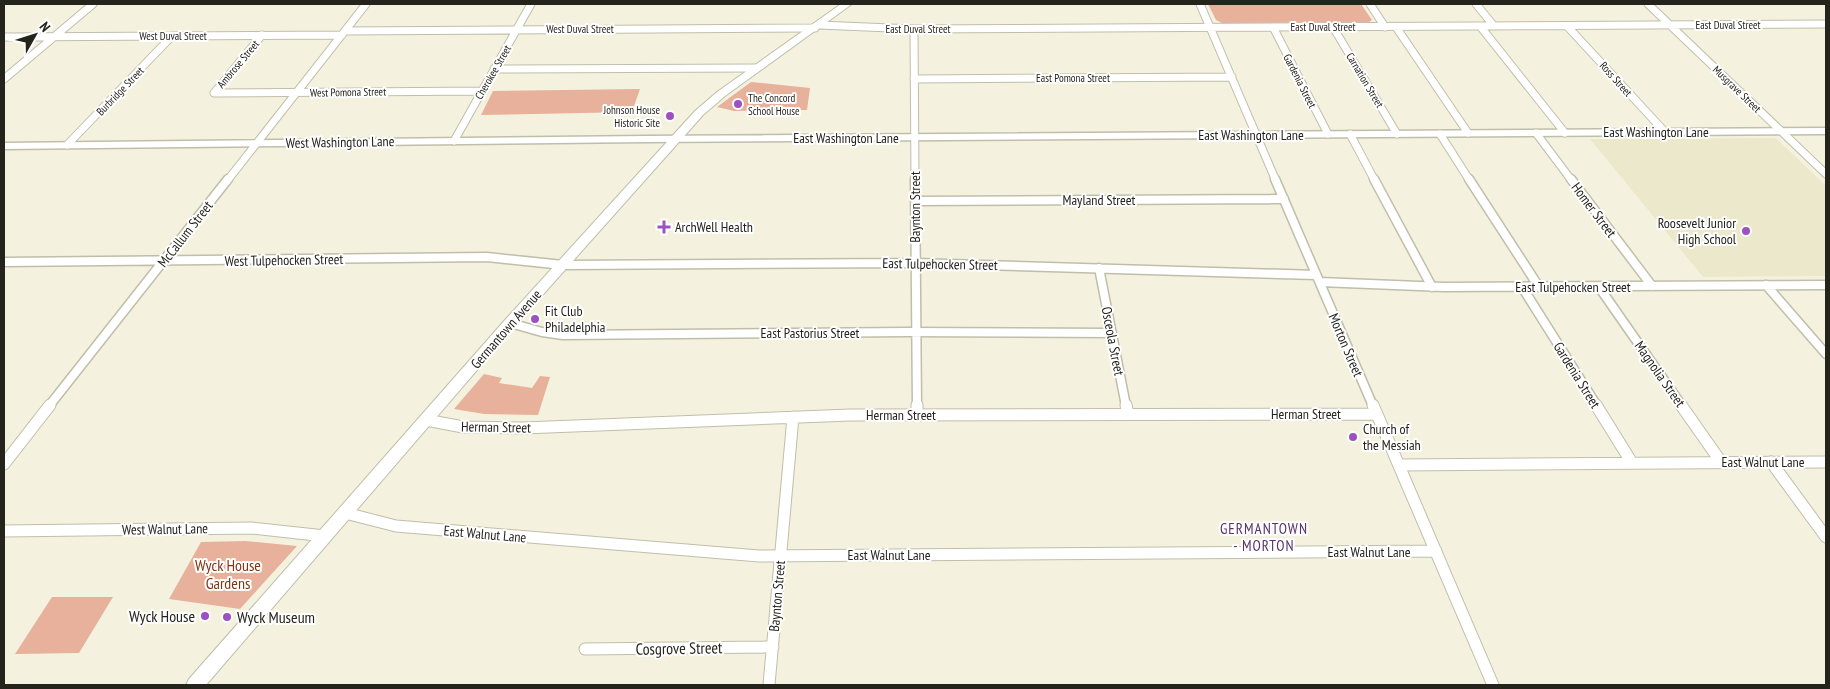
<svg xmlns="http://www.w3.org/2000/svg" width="1830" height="689" viewBox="0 0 1830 689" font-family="'PT Sans Narrow',sans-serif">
<rect width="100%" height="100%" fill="#f4f2de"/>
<path fill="#ebe8cc" d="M1776,138l50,48v90l-123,1 -113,-138z"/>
<path fill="#e7b19c" d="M1208,4h153l11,16 -3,2 -147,1 -6,-3z
M751,82l59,6 -3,22 -73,1 -17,-4z
M640,89l-8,23 -151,3 12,-24z
M484,374l18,4 -3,5 33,5 8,-12 10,1 -12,38 -54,-1 -30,-5z
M245,541l52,5 -57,63 -71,-10 32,-57z
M52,597h61l-34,56 -64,1z"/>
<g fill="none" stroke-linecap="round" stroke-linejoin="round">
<g stroke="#c0beaa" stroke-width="9">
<path id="street-far2" d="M1200,4l76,177
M1370,4l15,23
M1476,4l18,22
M1648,4l178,170
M819,25l95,4 912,-5
M1480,26l85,107
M1567,26l98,106
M1273,27l55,107
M1333,27l64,107
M1396,27l72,106
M914,29l1,152
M345,31l470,-3
M262,35l-48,58 268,-2
M4,37l338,-2
M494,69l263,-1
M4,79l89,-75
M914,79l318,-2
M1536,133l36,48
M1350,134l25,47
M1440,134l30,47
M454,141l77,-137
M67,145l105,-109
M227,181l139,-177"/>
</g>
<g stroke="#c0beaa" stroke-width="11">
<path id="street-far1" d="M915,179l2,227
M1275,179l98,227
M1374,179l58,108
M1469,179l70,108
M1571,179l81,107
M915,201l369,-2
M4,262l483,-5 76,8 352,-2 401,12
M1099,268l27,138
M1320,282l124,5 382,-2
M1766,285l60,69
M1522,287l75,119
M1599,287l83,119
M510,323l32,9 21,3 343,-3 206,1
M49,406l179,-227"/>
</g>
<g stroke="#c0beaa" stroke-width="13">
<path id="street" d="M917,405v10
M1126,405l2,9
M1373,405l120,280
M1596,405l36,58
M1681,405l40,57
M426,420l37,7 60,1 327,-13 526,-1
M1771,462l55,75
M4,464l46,-59
M1399,465l427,-3
M345,513l51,13 363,30 677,-5
M4,531l247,-3 74,8
M585,649l188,-2
M769,685l24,-268"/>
</g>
<g stroke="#c0beaa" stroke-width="3">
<path id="secondary" d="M1826,128v6l-1180,8 -642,7v-6l642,-7z"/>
</g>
<g stroke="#c0beaa" stroke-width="2">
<path id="primary" d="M841,4h11l-127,92 -22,19 -188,211 -309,359h-20l3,-6 316,-359 190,-209 22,-19z"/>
</g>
<use href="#street-far2" stroke="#fff" stroke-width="7"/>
<use href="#street-far1" stroke="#fff" stroke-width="8"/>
<use href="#street" stroke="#fff" stroke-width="11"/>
<use href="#secondary" fill="#fff" fill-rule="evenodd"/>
<use href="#primary" fill="#fff" fill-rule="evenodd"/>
</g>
<g fill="#9c50c1" stroke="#fff" stroke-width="2">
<circle cx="738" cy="104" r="5"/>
<circle cx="670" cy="116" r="5"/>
<path d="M661.5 219.5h5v5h5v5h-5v5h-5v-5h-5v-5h5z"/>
<circle cx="1746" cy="231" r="5"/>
<circle cx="535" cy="319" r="5"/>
<circle cx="1353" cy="437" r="5"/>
<circle cx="205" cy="616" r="5"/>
<circle cx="227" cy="617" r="5"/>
</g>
<g text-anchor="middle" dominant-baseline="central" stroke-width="4" stroke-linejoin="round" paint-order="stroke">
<g font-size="11" fill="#24231c" stroke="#fff">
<text x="1728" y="25">East Duval Street</text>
<text x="1323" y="27">East Duval Street</text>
<text x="580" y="29">West Duval Street</text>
<text x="918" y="29">East Duval Street</text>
<text x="173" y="36">West Duval Street</text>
<text transform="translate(238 64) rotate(-50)">Ambrose Street</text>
<text transform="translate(493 72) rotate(-60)">Cherokee Street</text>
<text x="1073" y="78">East Pomona Street</text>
<text transform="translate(1616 79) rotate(48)">Ross Street</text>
<text transform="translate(1365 80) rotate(59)">Carnation Street</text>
<text transform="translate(1300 81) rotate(63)">Gardenia Street</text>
<text transform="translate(1737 89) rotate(44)">Musgrave Street</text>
<text transform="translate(120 91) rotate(-46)">Burbridge Street</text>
<text transform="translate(348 92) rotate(-1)">West Pomona Street</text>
</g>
<g font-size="11" fill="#24231c" stroke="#fff" text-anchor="start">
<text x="748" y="98">The Concord<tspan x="748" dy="13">School House</tspan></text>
<text x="660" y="110" text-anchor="end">Johnson House<tspan x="660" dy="13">Historic Site</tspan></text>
</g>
<g font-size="14" fill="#24231c" stroke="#fff">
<text x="1656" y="132">East Washington Lane</text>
<text x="1251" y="135">East Washington Lane</text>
<text x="846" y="138">East Washington Lane</text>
<text transform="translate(340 142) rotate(-1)">West Washington Lane</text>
<text x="1099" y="200">Mayland Street</text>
<text transform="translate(915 207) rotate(-90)">Baynton Street</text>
<text transform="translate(1594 210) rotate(53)">Homer Street</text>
<text transform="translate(185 234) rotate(-52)">McCallum Street</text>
<text transform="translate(284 260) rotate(-1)">West Tulpehocken Street</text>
<text transform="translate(940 264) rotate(1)">East Tulpehocken Street</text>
<text x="1573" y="287">East Tulpehocken Street</text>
<text transform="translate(506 329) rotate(-49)">Germantown Avenue</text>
<text x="810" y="333">East Pastorius Street</text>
<text transform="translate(1113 341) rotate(79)">Osceola Street</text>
<text transform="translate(1346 345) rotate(67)">Morton Street</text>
<text transform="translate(1660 374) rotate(55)">Magnolia Street</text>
<text transform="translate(1577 375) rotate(58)">Gardenia Street</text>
<text x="1306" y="414">Herman Street</text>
<text x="901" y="415">Herman Street</text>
<text transform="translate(496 427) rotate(1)">Herman Street</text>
<text x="1763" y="462">East Walnut Lane</text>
<text transform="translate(165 529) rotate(-1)">West Walnut Lane</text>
<text transform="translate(485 534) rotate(5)">East Walnut Lane</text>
<text x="1369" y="552">East Walnut Lane</text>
<text x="889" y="555">East Walnut Lane</text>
<text transform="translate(777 596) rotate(-85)">Baynton Street</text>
</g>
<g font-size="14" fill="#24231c" stroke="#fff" text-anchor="start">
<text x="1736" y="223" text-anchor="end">Roosevelt Junior<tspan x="1736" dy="16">High School</tspan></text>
<text x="675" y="227">ArchWell Health</text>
<text x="545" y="311">Fit Club<tspan x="545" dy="16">Philadelphia</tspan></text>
<text x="1363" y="429">Church of<tspan x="1363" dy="16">the Messiah</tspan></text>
</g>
<g font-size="15" letter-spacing="1" fill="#57336b" stroke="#fff">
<text x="1264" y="528">GERMANTOWN<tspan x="1264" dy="17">- MORTON</tspan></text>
</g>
<g font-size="16" fill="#7e3615" stroke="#fff">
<text x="228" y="565">Wyck House<tspan x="228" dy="18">Gardens</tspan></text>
</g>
<g font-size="16" fill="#24231c" stroke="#fff" text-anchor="end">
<text x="195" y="616">Wyck House</text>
<text x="237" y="617" text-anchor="start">Wyck Museum</text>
</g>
<g font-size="16" fill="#24231c" stroke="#fff">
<text transform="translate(679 648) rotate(-1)">Cosgrove Street</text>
</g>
</g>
<rect width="1830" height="689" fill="none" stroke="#24231c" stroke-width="10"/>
<g transform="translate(35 35) rotate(51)" stroke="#ffffff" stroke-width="4" paint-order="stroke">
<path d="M0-4L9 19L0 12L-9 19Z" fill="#24231c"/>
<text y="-8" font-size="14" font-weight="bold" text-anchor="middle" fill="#24231c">N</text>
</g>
</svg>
